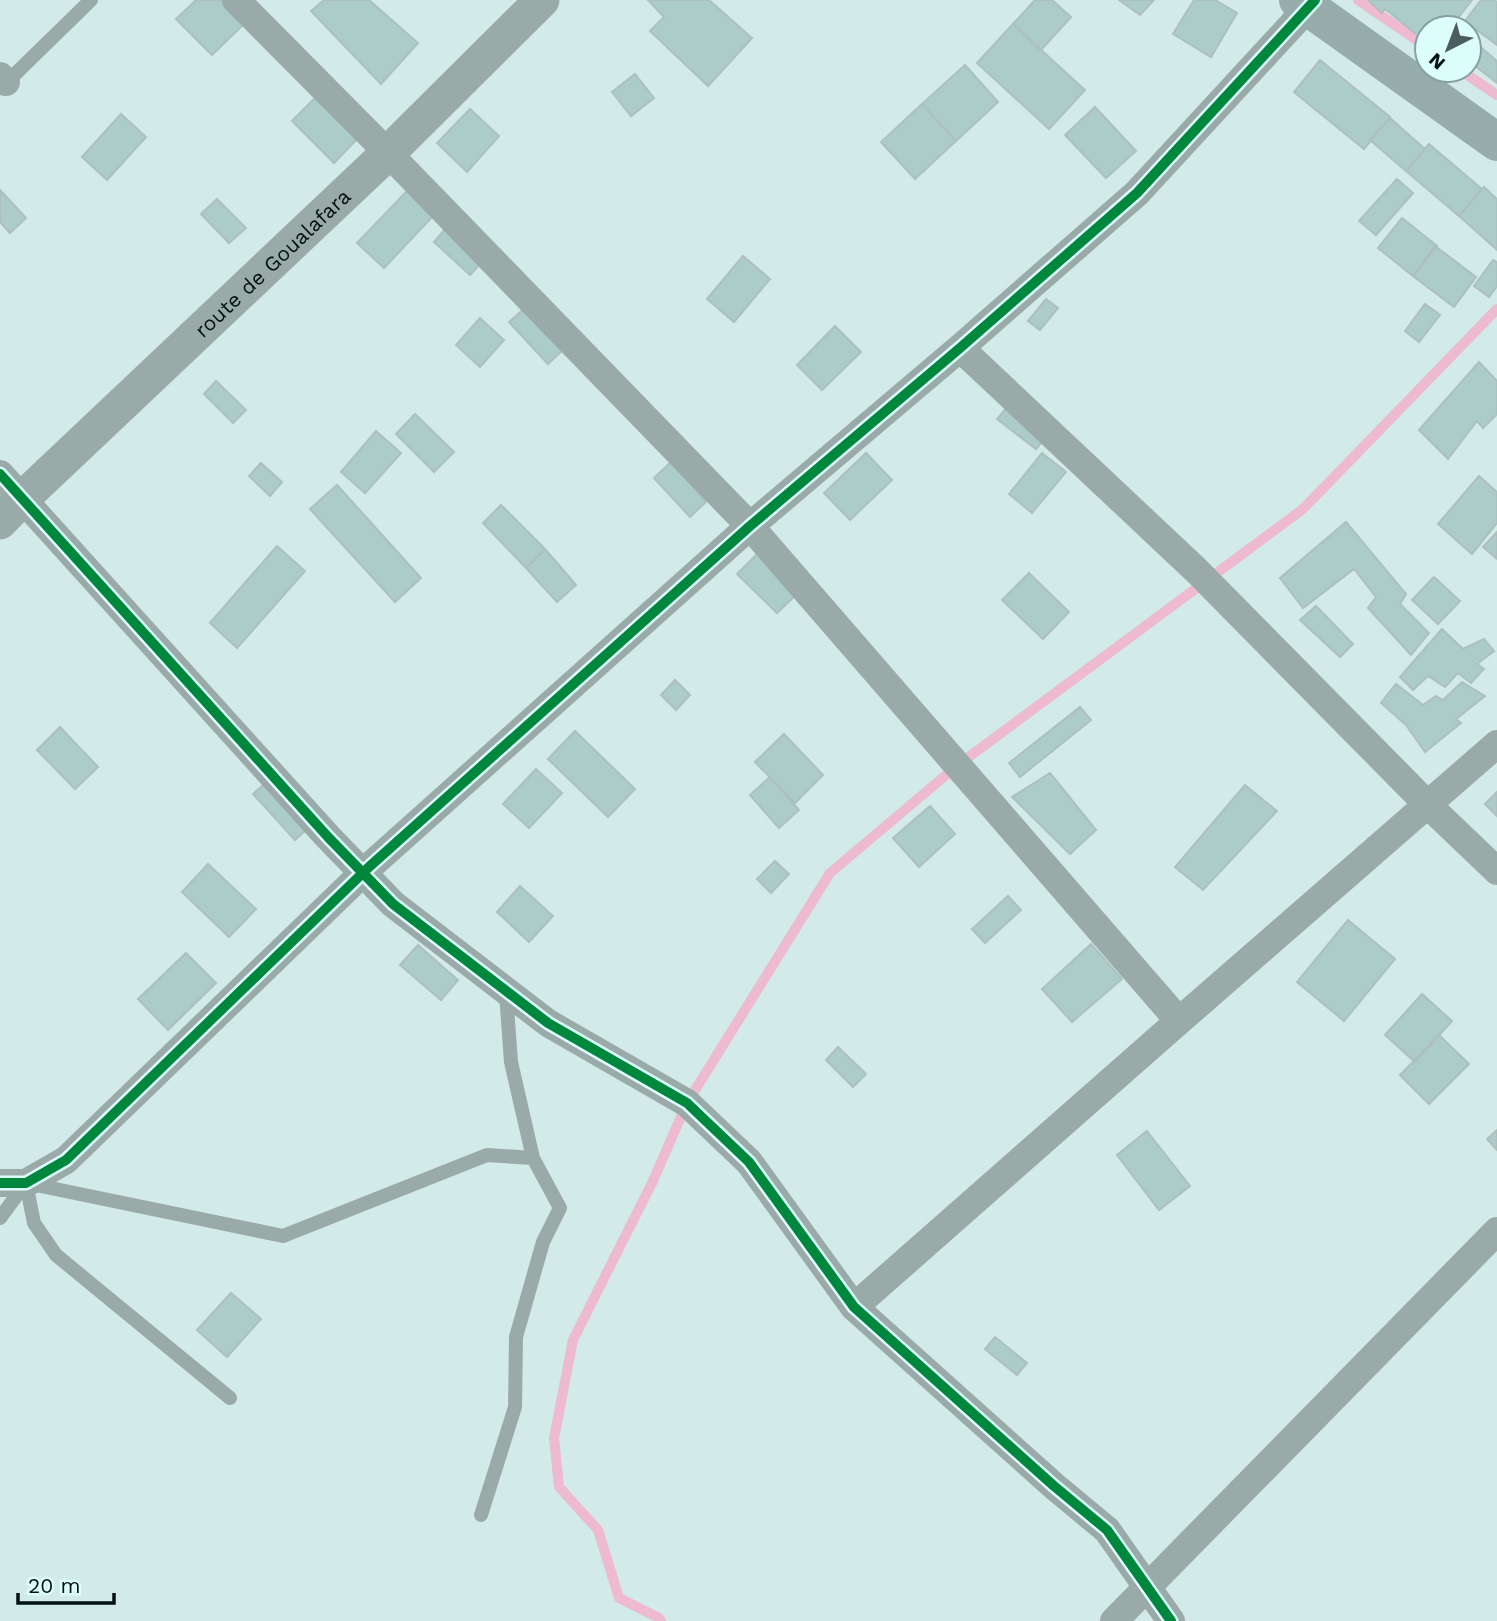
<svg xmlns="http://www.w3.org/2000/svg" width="1497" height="1621" viewBox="0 0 1497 1621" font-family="'Work Sans',sans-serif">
<rect width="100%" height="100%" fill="#d2eae8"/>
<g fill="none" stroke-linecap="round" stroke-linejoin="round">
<path stroke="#edbacf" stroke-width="10" d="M1358,0l69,47
M1460,70l37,25
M661,1621l-2,-3 -40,-20 -21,-68 -39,-43 -5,-49 19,-98 79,-157 35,-80 143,-230 128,-108 345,-256 194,-200"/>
</g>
<path fill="#acccca" stroke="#adc0be" stroke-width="2" d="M196,0h32l20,20 -36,35 -36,-36z
M324,0h45l49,43 -37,41 -70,-73z
M648,0h61l43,38 -44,48 -58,-55 14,-14z
M1035,0h17l19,17 -30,33 -28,-26z
M1119,0h35l-14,15z
M1194,0h21l22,13 -26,44 -38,-23z
M1368,0h104l-22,28h-23v15l-42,-34 -3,4z
M1481,0h13l3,2v43l-32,-24z
M1013,24l72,66 -36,39 -72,-66z
M1469,37l28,24v22l-28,-22z
M1320,60l70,57 -26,32 -70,-57z
M965,65l33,37 -42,39 -34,-37z
M635,74l19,24 -23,18 -19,-24z
M318,95l42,41 -26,27 -42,-42z
M922,104l34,37 -41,38 -34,-37z
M1095,107l41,44 -30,27 -41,-43z
M470,109l29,27 -32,36 -30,-29z
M121,114l25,23 -39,43 -25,-23z
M1390,118l35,31 -19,22 -36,-31z
M1429,144l53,45 -23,27 -53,-45z
M1397,179l16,14 -37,42 -17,-14z
M1484,187l13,12v51l-38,-34z
M0,190l26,28 -16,15 -10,-11z
M408,190l26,25 -50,53 -27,-25z
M217,199l29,29 -17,15 -28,-29z
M1402,218l35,28 -24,30 -35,-28z
M447,227l36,34 -13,14 -36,-33z
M1435,246l41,31 -22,30 -41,-31z
M743,256l27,23 -36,43 -27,-23z
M1493,260l4,2v24l-8,11 -15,-11z
M1046,299l12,9 -18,22 -12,-9z
M1425,304l15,11 -21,27 -14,-11z
M525,308l39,41 -16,15 -39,-42z
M480,318l24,22 -24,27 -24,-22z
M835,326l26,26 -39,38 -25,-25z
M1479,362l18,19v33l-14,14 -6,-7 -29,38 -29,-29z
M216,381l30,29 -13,13 -29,-29z
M1008,406l38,31 -10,12 -39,-30z
M415,414l39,38 -20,20 -38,-38z
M376,431l25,22 -36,40 -24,-21z
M866,453l26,27 -42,40 -26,-27z
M1042,453l24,19 -34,41 -23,-19z
M671,462l35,40 -16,15 -36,-39z
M261,463l21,19 -12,14 -21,-20z
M1479,476l18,16v31l-25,31 -34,-30z
M337,485l84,93 -26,24 -85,-93z
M501,505l44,44 -19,19 -43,-45z
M1346,522l60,72 -6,10 29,29 -18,22 -43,-47 8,-11 -22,-28 -51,39 -23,-30z
M1497,532v27l-14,-12z
M277,546l28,25 -68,77 -27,-25z
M545,549l31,36 -19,17 -31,-34z
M757,554l40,40 -20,19 -40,-39z
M1029,573l40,39 -26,27 -41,-39z
M1434,577l26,24 -22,23 -26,-24z
M1316,606l37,38 -13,13 -40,-37z
M1442,629l21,20 21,-10 10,12 -17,13 7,5 -13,14 -13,-10 -13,14 -17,-11 -15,14 -13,-13z
M675,680l15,15 -14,15 -15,-15z
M1462,682l23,14 -29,23 5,4 -36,29 -19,-27 -25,-22 15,-19 27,21 13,-9 7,4z
M1080,707l11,13 -71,57 -11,-14z
M60,727l38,40 -23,22 -38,-39z
M575,731l60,58 -27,28 -60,-58z
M784,734l39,41 -28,28 -40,-41z
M536,769l26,24 -33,35 -26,-24z
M1050,773l46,57 -26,24 -58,-57z
M272,777l43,45 -20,18 -42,-46z
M770,777l29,33 -20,18 -29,-33z
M1245,785l32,26 -74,79 -28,-23z
M1497,792v24l-12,-12z
M930,806l25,28 -36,33 -26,-29z
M775,861l14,13 -18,19 -14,-14z
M208,864l48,45 -27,28 -47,-45z
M520,886l33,30 -24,26 -32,-30z
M1008,896l13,14 -36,33 -13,-14z
M1348,920l47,39 -51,62 -47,-39z
M1091,944l31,35 -50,43 -30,-33z
M418,945l40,35 -17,20 -41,-35z
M186,953l30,30 -48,47 -30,-31z
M1422,994l30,27 -37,41 -30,-27z
M1439,1035l30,29 -40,40 -29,-29z
M838,1047l28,27 -13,13 -27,-27z
M1497,1130v20l-10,-11z
M1147,1131l43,55 -31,24 -42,-55z
M231,1293l30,26 -34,38 -30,-27z
M995,1337l32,26 -10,12 -32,-26z"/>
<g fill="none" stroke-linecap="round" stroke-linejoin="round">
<path stroke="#9aaaa9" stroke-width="14" d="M4,85l87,-85
M26,1183l8,40 22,32 174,143
M31,1184l252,52 204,-81 46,3
M0,1218l25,-34
M481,1515l34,-108 1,-70 27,-95 17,-34 -27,-50 -22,-96 -5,-69"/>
<path stroke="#9aaaa9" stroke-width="28" d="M236,0l152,153 362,373 429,495
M0,76l6,6
M960,348l237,223 231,234 69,66
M0,474l328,363 65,67 155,119 139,80 62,59 105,145 200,179 53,44 64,91
M0,1183h26l40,-23 303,-293 381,-341 210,-178 177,-155 178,-193
M854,1307l325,-286 318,-277
M1114,1621l383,-390"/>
<path stroke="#9aaaa9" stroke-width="35" id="s1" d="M0,522l23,-24 365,-345 154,-153"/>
<path stroke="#96adac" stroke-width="38" d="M1298,0l199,142"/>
<g stroke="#dcfffc" stroke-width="15">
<path id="cycleway" d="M0,474l328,363 65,67 155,119 139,80 62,59 105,145 200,179 53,44 64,91
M0,1183h26l40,-23 303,-293 381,-341 210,-178 177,-155 178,-193"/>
</g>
<use href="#cycleway" stroke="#00873e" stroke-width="10"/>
</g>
<g text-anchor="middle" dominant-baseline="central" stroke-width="5" stroke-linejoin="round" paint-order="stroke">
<g font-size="21" fill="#031110" stroke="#dcfffc">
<text stroke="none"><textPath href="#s1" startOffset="376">route de Goualafara</textPath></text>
</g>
</g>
<g transform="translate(1448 49) rotate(222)"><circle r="33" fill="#dcfffc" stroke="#85a09e" stroke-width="2"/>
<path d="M0-5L12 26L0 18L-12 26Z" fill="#4b5d5c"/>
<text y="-10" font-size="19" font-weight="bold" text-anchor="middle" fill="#031110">N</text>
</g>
<path d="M18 1593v10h96v-10" fill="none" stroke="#031110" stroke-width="3.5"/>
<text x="28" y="1593" font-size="21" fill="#031110" stroke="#dcfffc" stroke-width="5" paint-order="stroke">20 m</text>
</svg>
